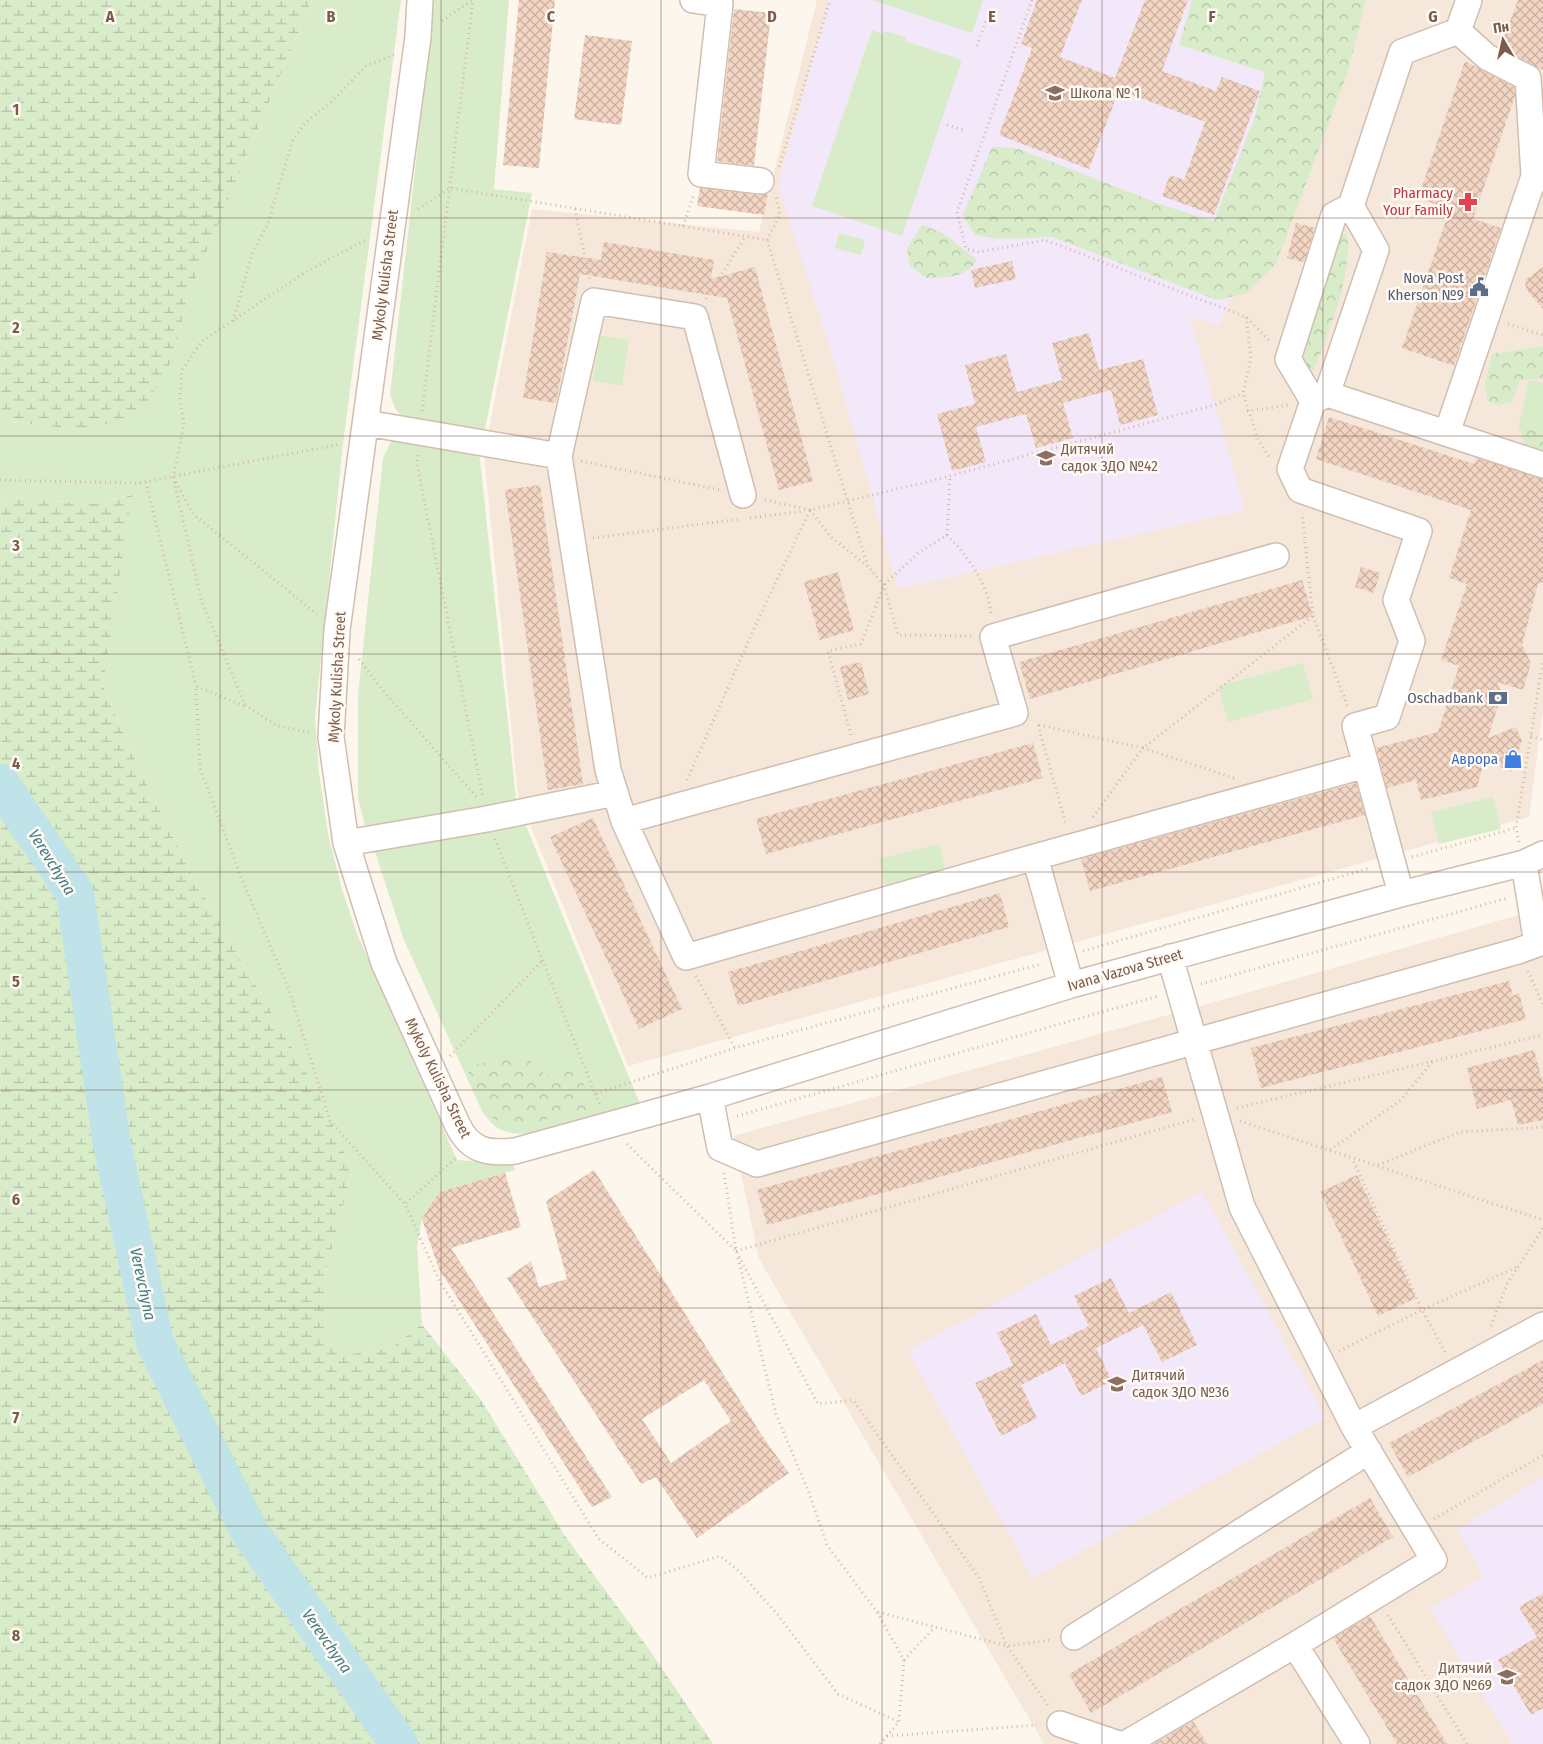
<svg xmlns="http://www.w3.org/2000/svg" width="1543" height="1744" viewBox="0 0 1543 1744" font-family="'Fira Sans Condensed',sans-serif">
<defs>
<pattern id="forest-crowns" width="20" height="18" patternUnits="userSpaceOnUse" patternTransform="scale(1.25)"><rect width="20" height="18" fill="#d8ecc9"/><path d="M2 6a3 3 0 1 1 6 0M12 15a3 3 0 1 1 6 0" fill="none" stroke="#b4c2a5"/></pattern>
<pattern id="wetland-marsh" width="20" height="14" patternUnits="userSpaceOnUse" patternTransform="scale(1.25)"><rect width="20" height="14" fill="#d8ecc9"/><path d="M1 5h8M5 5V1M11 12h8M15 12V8" fill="none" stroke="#b4c2a5"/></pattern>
<pattern id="building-cross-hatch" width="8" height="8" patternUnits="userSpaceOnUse" patternTransform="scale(1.25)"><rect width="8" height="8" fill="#f3d5c3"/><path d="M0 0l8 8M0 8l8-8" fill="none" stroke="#cab0a1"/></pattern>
</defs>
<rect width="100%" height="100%" fill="#fdf6ec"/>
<path fill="#f5e8da" d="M817,0h726v711l-14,106 -901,249 -110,-271 -34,-341 48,-245 227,23z
M1543,908v836h-499l-285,-485 -26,-123 467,-130z"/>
<path fill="#f3e8fa" d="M829,0h512l-121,326 -30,-9 55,193 -347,79 -67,-238 -53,-165z
M1202,1191l124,227 -293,160 -125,-227z
M1543,1477v267h-30l-83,-135 54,-33 -27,-46z"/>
<path fill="#d8ecc9" d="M312,0h89l-58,444 -28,273 4,56 9,61 13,52 16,48 100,226 56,4 2,6 -76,22 -17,27 -5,28 5,77 -31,24 -42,6 -23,-17 -1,-61 27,-106 -34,-77 -124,-214 -55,-110 -36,-84 28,-190 -37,9 -94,-7v-76l88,9 85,-72 15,-62z
M434,0h75l-15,189 38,4 -48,241 -80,-15 -8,-9 -6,-15z
M872,0h111l-11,33z
M872,30l11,4 1,-3 22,6 -1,4 57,19 -60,176 -90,-30z
M839,233l26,7 -4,15 -26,-7z
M600,336l29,4 -7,46 -29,-5z
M1529,380l14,3v51l-25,-5z
M403,436l76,14 38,358 -139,23 -13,-5 -7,-28v-102l25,-238 8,-17z
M1303,663l10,36 -85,23 -10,-36z
M1493,797l8,32 -62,15 -8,-32z
M524,821l116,283 -115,30c-23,-1 -30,-4 -43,-23l-78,-171 -29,-88 9,-10z
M939,844l7,29 -60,15 -7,-29z"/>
<path fill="url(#forest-crowns)" d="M1192,0h174l-19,74 -71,190 -29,29 -30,7 -165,-63 -52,2 -25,-4 -12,-20 29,-68 24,1 149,58 49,15 41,-104 10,-45 -86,-27z
M922,225l21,8 34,27c-12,19 -31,17 -51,18l-16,-12 -3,-18z
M1335,229l12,6c6,38 -19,99 -33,135l-20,-9z
M1543,346v32l-23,2 -8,22 -15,3 -10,-5 -2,-17 7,-29z
M1520,423l23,12v25l-19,-11z
M525,1056l21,20 30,-10 17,42 -57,14 -42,-2 -29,-54z"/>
<path fill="url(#wetland-marsh)" d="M0,0h312l-124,296 -15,62 -25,43 -21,16 -39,13 -88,-9z
M132,495l-29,190 36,84 55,110 124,214 34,77 -27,106 1,61 24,17 41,-6 31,-24 59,76 84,136 86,116 62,92h-713v-1247l94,7z"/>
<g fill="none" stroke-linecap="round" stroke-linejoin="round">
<path stroke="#bfe3e8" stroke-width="38" d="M0,783l75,110 37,251 43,199 94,188 150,213"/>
</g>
<path fill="url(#building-cross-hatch)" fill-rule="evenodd" d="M519,0h36l-16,168 -36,-3z
M1037,0h45l-22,57 55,21 30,-78h43l-26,71 54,20 6,-14 38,14 -46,124 -52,-19 8,-21 14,5 21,-58 -86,-32 -30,79 -90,-34 33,-87 -11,-4z
M1518,0h25v70l-43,-22z
M734,9l37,4 -17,153 -37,-5z
M585,35l47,6 -11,84 -47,-6z
M1465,61l49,26 1,9 -42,123 28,9 -47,138 -52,-18 48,-139 -32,-11z
M700,188l59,7 9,-1 -4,21 -67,-9z
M1296,223l19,5 -11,34 -17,-4z
M604,242l110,18 -3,19 44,-12 58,214 -34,9 -52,-192 -147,-24 -24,129 -33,-5 24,-146 54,8z
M1012,261l4,18 -41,9 -4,-18z
M1543,267v42l-17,-20 -1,-9z
M1089,333l10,37 44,-11 15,56 -38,10 -9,-35 -48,13 10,35 -37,10 -10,-34 -50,13 10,35 -34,9 -15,-57 38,-10 -10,-39 41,-11 11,38 45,-12 -10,-37z
M1329,417l145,47 2,-6 67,21v103l-5,2 -16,61 9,18 -8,27 -26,-8 5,11 -14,45 28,-11 6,14 -10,30 -28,-9 -7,25 -56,13 -5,-20 -29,8 -11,-40 62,-16 21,-66 -18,-6 26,-76 -18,-6 22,-68 -155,-51z
M540,485l43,299 -35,6 -43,-300z
M1361,567l19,6 -6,20 -19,-6z
M838,572l16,58 -34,10 -16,-58z
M1302,580l11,36 -283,83 -11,-37z
M861,662l8,32 -21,6 -8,-33z
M1033,743l10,35 -277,76 -10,-35z
M1356,783l9,32 -275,76 -9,-32z
M593,818l89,191 -43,20 -89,-192z
M1000,893l9,34 -271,79 -10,-34z
M1509,981l4,15 6,-3 7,26 -265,69 -10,-40z
M1534,1050l9,33v37l-25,5 -7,-25 -34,9 -10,-41z
M1162,1077l10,35 -405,113 -10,-35z
M594,1170l171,270 24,33 -92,65 -41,-61 -15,7 -134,-206 24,-17 8,26 28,-8 -21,-78zM704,1380l27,41 -60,42 -29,-44z
M505,1173l16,54 -70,21 161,249 -20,10 -153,-238 -17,-50 17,-27z
M1357,1175l59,123 -38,18 -58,-124z
M1111,1278l18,35 42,-21 26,53 -35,17 -19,-37 -47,23 16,33 -31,15 -16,-33 -44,22 16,33 -36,18 -26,-53 38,-18 -16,-32 39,-19 15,31 38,-19 -15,-30z
M1543,1360v44l-135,73 -19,-34z
M1370,1498l23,39 -302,176 -22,-39z
M1543,1593v115l-12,7 -33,-55 39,-23 -18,-30z
M1370,1616l77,128h-50l-64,-106z
M1193,1721l14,23h-53z"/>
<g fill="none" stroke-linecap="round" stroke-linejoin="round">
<g stroke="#d1beb0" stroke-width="28">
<path id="minor" d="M420,0l-2,37 -81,593 -6,107 15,106 38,120 73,161c13,27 30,30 58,27l195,-54 361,-112 330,-91 123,-31 19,-9
M693,0l27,4 -19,170 60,7
M1469,0l-11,31 29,26 41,21 6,98 9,3
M1458,31l-56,21 -51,154 25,44 -49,144 216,71
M1327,394l-14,7 -23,68 10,21 119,41 -23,69 16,41 -25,76 -32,9 11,39
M1313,401l-25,-42 46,-144 17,-9
M366,423l193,33
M1447,433l87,-257
M624,821l-16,-51 -49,-314 35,-155 101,16 48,178
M346,843l141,-24 128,-26
M1035,857l-349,100 -62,-136 391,-108 -22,-76 283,-81
M1170,957l72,250 112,220 189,-102
M1071,985l-36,-128 331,-92 35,129
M710,1097l10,51 37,16 761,-213 19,-7 -13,-81
M1074,1637l295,-186
M1295,1645l62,99
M1060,1724l59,20
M1125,1744l170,-99 139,-85 -80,-133"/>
</g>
<path stroke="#d9b8a5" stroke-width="3" stroke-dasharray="1 4" stroke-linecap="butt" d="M1032,0l-75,212 9,37 13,3 66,-12 201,77 24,24
M442,21l30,-21
M977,46l10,-28
M947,125l19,6
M779,167l51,-167
M418,209l32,-21 317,52 101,327
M575,209l15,72
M683,226l11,-32
M767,240l13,-25 -4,-18
M706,299l39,-62
M1246,317l5,41 -8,35 15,46 12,20
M233,321l20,-70 14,-25 26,-86 12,-17 24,-19 38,-39 27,-10
M1508,324l35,11
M422,411l51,-411
M1247,411l42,-6
M418,455l-1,9 66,333
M581,461l139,29
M0,480l139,3 202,-39
M146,482l50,204
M176,482l17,32 124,100
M765,500l45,10 117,-28 288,-77 28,-12
M810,510l20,26 38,31 16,18 14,50 74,1
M750,518l55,-7
M947,535c22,23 41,48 44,80
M593,538l148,-19
M1313,616l35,91
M359,659l21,28 98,112
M244,706l-48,-20 4,82 45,119 43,100 42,134 75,83
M1038,725l28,100
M1039,725l104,23 170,-132 -11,-103
M309,732l-32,-6 -32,-21 -43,-103 -29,-125 11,-52 -4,-27 2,-28 20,-29 102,-68 63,-34
M851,735l-23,-84 33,-7 23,-59 34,-32 29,-18 3,-59
M1531,736l12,4
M687,780l69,-156 54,-114
M1093,817l50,-69 91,30
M495,839l100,255 140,-46 306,-84
M1519,842l-3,-14 27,-168
M1412,857l104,-29
M1083,951l287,-83
M1528,971l15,34
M696,976l39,72
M1201,984l307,-86
M450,1056l92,-95
M595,1094l5,11
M1237,1108l306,-73
M737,1116l421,-120
M1240,1121l303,99
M627,1144l108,106
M1330,1150l71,-50 31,-38
M455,1159l-50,45 34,76 160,259 49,39 72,-22 19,15 39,44 60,79 61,28
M1378,1165l82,-33 83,-5
M724,1173l12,78 82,153 35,-4 126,178 28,68 41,60
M736,1251l459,-132
M738,1258l38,156 33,79 18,52 50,67 27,48 31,-33
M1491,1326l16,-42 36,-56
M1339,1351l83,-41 -70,-152
M1445,1352l-23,-42 95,-43
M1434,1519l109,-64
M878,1612l129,34 45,-6
M1388,1615l79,129
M887,1736l150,-11
M880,1744l19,-22 5,-62"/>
<use href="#minor" stroke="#fff" stroke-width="25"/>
</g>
<path fill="none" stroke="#7a5c4d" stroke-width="1" stroke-opacity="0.55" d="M220,0v1744M441,0v1744M661,0v1744M882,0v1744M1102,0v1744M1323,0v1744M0,218h1543M0,436h1543M0,654h1543M0,872h1543M0,1090h1543M0,1308h1543M0,1526h1543"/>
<defs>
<g id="school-bare" transform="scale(1.5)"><path d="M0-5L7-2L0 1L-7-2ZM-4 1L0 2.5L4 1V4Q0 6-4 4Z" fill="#8d6e63" stroke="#fffaf3" stroke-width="2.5" paint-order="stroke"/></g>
<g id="pharmacy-bare" transform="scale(1.5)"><path d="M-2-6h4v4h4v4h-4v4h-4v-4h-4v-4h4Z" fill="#e0444e" stroke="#fffaf3" stroke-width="2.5" paint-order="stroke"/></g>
<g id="civic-bare" transform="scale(1.5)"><path d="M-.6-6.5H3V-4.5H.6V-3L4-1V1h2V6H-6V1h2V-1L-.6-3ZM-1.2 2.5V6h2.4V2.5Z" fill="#5c6f8a" stroke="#fffaf3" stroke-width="2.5" paint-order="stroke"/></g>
<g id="bank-bare" transform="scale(1.5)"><path d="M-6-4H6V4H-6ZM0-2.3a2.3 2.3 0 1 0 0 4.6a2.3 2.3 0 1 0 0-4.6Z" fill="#5c6f8a" stroke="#fffaf3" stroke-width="2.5" paint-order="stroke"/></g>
<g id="shop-bare" transform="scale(1.5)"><path d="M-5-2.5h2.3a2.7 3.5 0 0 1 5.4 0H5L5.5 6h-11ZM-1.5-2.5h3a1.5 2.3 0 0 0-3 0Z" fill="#3f7fe0" stroke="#fffaf3" stroke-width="2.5" paint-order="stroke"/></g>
</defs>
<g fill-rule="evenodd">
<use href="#school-bare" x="1055" y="93"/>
<use href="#pharmacy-bare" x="1468" y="202"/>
<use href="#civic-bare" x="1479" y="287"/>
<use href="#school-bare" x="1046" y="458"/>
<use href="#bank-bare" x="1498" y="698"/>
<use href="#shop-bare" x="1513" y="759"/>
<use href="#school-bare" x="1117" y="1384"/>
<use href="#school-bare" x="1507" y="1677"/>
</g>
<g text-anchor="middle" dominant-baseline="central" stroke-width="5" stroke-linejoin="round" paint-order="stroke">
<g font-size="15" fill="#785e54" stroke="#fffaf3" text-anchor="start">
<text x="1070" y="93">Школа № 1</text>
<text x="1061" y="449">Дитячий<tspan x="1061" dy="17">садок ЗДО №42</tspan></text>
<text x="1132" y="1375">Дитячий<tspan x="1132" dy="17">садок ЗДО №36</tspan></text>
<text x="1492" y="1668" text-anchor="end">Дитячий<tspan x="1492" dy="17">садок ЗДО №69</tspan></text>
</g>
<g font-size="15" fill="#be3a42" stroke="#fffaf3" text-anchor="end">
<text x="1453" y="193">Pharmacy<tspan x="1453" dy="17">Your Family</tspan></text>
</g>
<g font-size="15" fill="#7a5c4d" stroke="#fffaf3">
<text transform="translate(385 275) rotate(-83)">Mykoly Kulisha Street</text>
<text transform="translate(337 677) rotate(-87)">Mykoly Kulisha Street</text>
<text transform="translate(1125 970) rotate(-16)">Ivana Vazova Street</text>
<text transform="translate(438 1078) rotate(64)">Mykoly Kulisha Street</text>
</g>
<g font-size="15" fill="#4e5e75" stroke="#fffaf3" text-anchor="end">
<text x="1464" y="278">Nova Post<tspan x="1464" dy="17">Kherson №9</tspan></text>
<text x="1483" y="698">Oschadbank</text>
</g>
<g font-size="15" fill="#366cbe" stroke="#fffaf3" text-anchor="end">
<text x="1498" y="759">Аврора</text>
</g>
<g font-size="16" font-style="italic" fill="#437c86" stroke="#fffaf3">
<text transform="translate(52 862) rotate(58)">Verevchyna</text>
<text transform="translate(143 1284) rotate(78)">Verevchyna</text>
<text transform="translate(327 1641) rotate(55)">Verevchyna</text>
</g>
</g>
<g font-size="16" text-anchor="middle" font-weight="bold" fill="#7a5c4d" stroke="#fffaf3" stroke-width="5" stroke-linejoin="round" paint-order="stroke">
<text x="110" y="22">A</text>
<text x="331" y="22">B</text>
<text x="551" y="22">C</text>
<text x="772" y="22">D</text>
<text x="992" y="22">E</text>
<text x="1212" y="22">F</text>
<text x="1433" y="22">G</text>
<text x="16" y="115">1</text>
<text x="16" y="333">2</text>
<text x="16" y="551">3</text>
<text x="16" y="769">4</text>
<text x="16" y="987">5</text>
<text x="16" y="1205">6</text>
<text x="16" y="1423">7</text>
<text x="16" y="1641">8</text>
</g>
<g transform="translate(1503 40) rotate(351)" stroke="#fffaf3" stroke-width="4" paint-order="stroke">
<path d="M0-4L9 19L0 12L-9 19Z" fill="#7a5c4d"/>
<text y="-8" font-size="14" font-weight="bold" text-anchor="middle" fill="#7a5c4d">Пн</text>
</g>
</svg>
